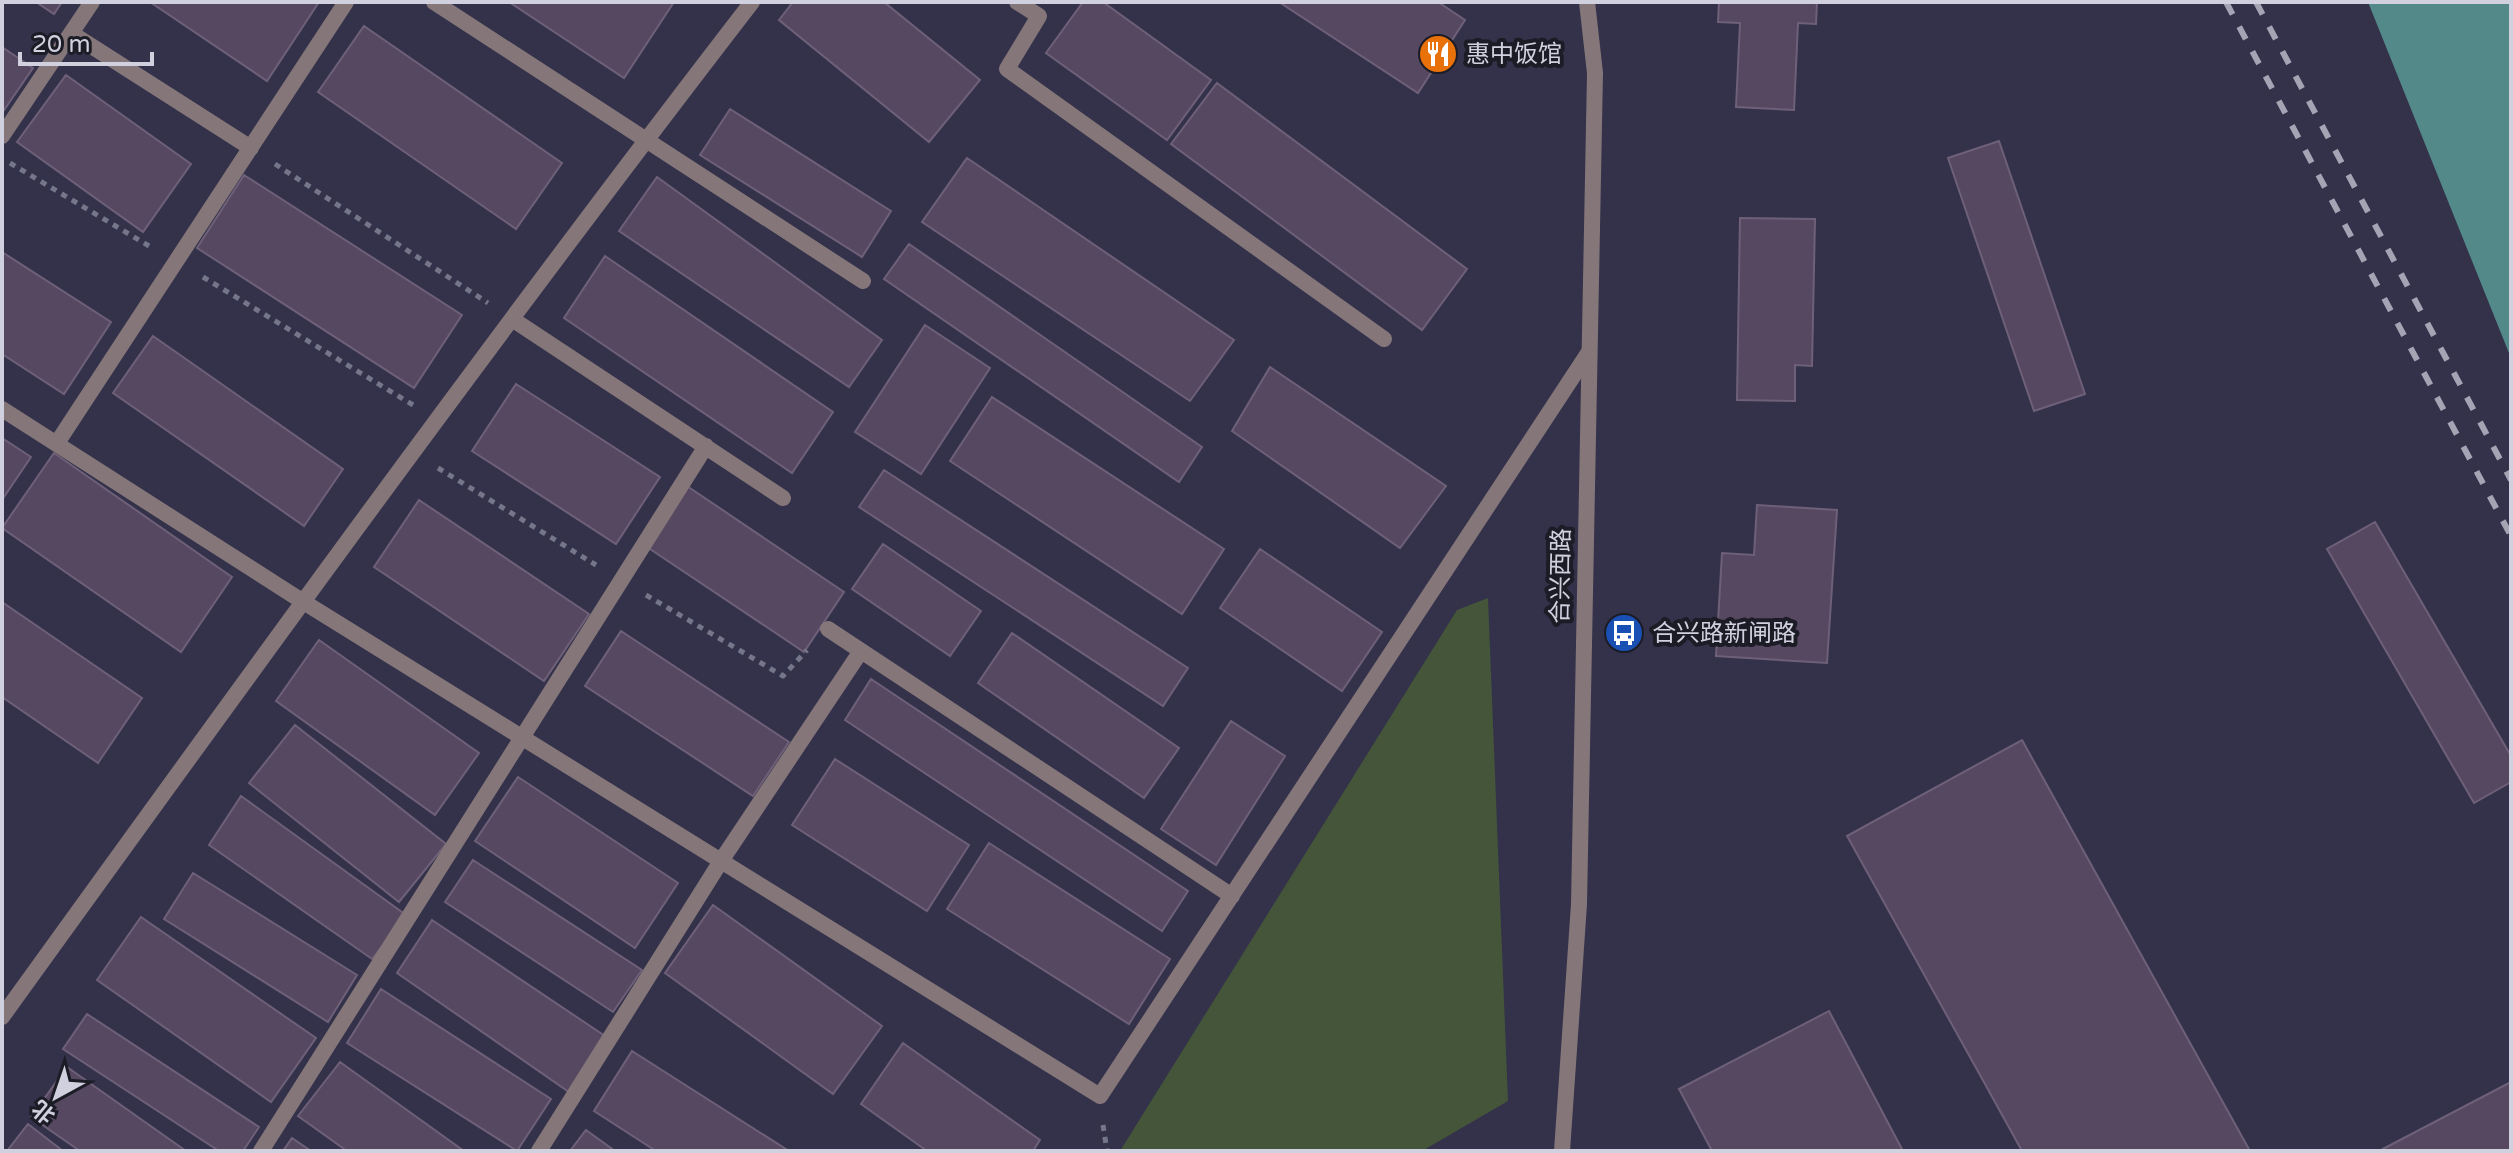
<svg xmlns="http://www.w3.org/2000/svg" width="2513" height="1153" viewBox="0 0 2513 1153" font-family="'Varela Round','Noto Sans SC',sans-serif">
<rect width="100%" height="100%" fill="#33324a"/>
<path fill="#44553a" d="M1488,598l20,503 -86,50h-302l337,-541z"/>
<path fill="#548989" d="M2368,2h143v356z"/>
<path fill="#564860" stroke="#6e6078" stroke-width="2" d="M36,2h26l-8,12z
M150,2h169l-52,79z
M509,2h165l-50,76z
M793,2h91l96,78 -51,62 -150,-122z
M1083,2h20l108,78 -44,60 -121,-87z
M1279,2h159l27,18 -47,73z
M1719,2h98l-1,22 -18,-1 -4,87 -58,-3 4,-84 -22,-1z
M364,26l198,137 -46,66 -198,-137z
M2,47l31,21 -31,45z
M66,75l125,89 -48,68 -126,-90z
M1217,83l250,186 -45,61 -251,-186z
M730,109l161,102 -29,46 -162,-102z
M1999,141l86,253 -51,17 -86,-253z
M967,158l267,182 -44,61 -268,-179z
M244,175l218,140 -48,73 -217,-140z
M657,177l225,163 -33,47 -230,-156z
M1740,218l75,1 -3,147 -17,-1v36l-58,-1z
M909,244l293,203 -23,35 -295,-203z
M2,252l109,70 -47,72 -62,-40z
M605,256l228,156 -41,61 -228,-155z
M925,325l65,43 -69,106 -66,-42z
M153,336l190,133 -39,57 -191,-133z
M1270,367l176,119 -46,62 -168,-117z
M516,384l144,93 -44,67 -144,-93z
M992,397l232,152 -42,65 -232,-153z
M2,438l29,19 -29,43z
M54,453l178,124 -51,75 -179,-124z
M884,470l304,198 -25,38 -304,-199z
M687,486l157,106 -40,60 -157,-105z
M419,500l170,114 -45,67 -170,-114z
M1757,505l80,5 -10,153 -111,-7 6,-103 32,2z
M2375,522l136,234v26l-37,21 -147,-254z
M883,544l98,67 -31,45 -98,-67z
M1260,549l122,83 -40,59 -122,-83z
M2,602l140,96 -44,65 -96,-66z
M621,631l168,111 -36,54 -168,-110z
M1012,633l167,115 -35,50 -166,-115z
M319,640l160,113 -44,62 -159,-114z
M871,679l317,212 -26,40 -317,-211z
M1231,721l54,35 -69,109 -55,-36z
M295,725l151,119 -47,58 -150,-119z
M2022,740l228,411h-228l-42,-76 -133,-239z
M835,759l134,86 -42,66 -135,-86z
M518,777l160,106 -43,65 -160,-107z
M241,796l165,119 -34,44 -163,-114z
M989,843l181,116 -41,65 -182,-115z
M473,860l169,110 -29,42 -168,-110z
M193,873l164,102 -29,47 -164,-103z
M713,905l169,121 -49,68 -168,-121z
M141,917l175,121 -45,64 -174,-122z
M432,920l176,118 -39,54 -172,-119z
M381,989l170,110 -34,52 -170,-108z
M1829,1011l74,140h-191l-33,-62z
M87,1014l172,113 -16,24h-24l-156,-102z
M903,1043l137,97 -7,11h-106l-66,-47z
M632,1051l157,100h-133l-62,-40z
M340,1062l124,89h-117l-49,-35z
M67,1067l119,84h-106l-49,-34z
M2511,1082v69h-132z
M28,1124l35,27h-56z
M586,1130l29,21h-45z
M292,1138l19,13h-28z"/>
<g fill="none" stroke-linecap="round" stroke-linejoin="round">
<path stroke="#76768a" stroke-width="5" stroke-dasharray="6 6" stroke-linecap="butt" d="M10,163l139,83
M275,164l213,139
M203,277l210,128
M438,468l158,97
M646,595l137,81 24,-26
M1103,1125l4,26"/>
<path stroke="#857679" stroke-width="16" d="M434,2l429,279
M1017,2l22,14 -32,53 377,270
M71,33l180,115
M2,136l90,-134
M512,319l271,179
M2,409l300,192 798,495 489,-744
M57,443l289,-441
M828,629l404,267
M2,1017c246,-341 493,-682 750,-1015
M261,1151l445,-705
M539,1151l182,-290 140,-210"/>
<path stroke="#857679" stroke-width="16" d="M1562,1151l17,-247 16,-831 -8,-71"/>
<path stroke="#a4a4b5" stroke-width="6" stroke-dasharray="14 14" stroke-linecap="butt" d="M2226,2l285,534
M2256,2l255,478"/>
</g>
<defs>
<g id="restaurant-disc" transform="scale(2)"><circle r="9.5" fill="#e8710a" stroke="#1c1c26"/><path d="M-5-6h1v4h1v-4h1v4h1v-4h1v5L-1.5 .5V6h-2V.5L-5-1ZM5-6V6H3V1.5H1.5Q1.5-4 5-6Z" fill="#fff"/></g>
<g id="bus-disc" transform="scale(2)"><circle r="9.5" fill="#1a4fb4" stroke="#1c1c26"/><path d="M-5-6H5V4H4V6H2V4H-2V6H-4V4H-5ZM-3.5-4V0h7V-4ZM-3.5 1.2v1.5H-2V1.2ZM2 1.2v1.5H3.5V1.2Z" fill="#fff"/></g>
</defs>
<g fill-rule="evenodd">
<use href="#restaurant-disc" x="1438" y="54"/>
<use href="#bus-disc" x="1624" y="633"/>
</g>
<g text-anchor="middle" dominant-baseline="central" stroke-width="8" stroke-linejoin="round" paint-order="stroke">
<g font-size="24" fill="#d0d0df" stroke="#1c1c26" text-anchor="start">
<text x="1466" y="54">惠中饭馆</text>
<text x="1652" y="633">合兴路新闸路</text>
</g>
<g font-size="24" fill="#d0d0df" stroke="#1c1c26">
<text transform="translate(1561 576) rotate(-89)">合兴西路</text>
</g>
</g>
<rect width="2513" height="1153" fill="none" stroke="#d0d0df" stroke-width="8"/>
<g transform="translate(56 1097) rotate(220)" stroke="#1c1c26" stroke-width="6" paint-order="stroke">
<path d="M0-6L14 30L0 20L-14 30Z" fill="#d0d0df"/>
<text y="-12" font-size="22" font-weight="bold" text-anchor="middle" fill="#d0d0df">北</text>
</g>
<path d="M20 52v12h132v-12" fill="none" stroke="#d0d0df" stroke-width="4"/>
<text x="32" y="52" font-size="24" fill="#d0d0df" stroke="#1c1c26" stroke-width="6" paint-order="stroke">20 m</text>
</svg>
